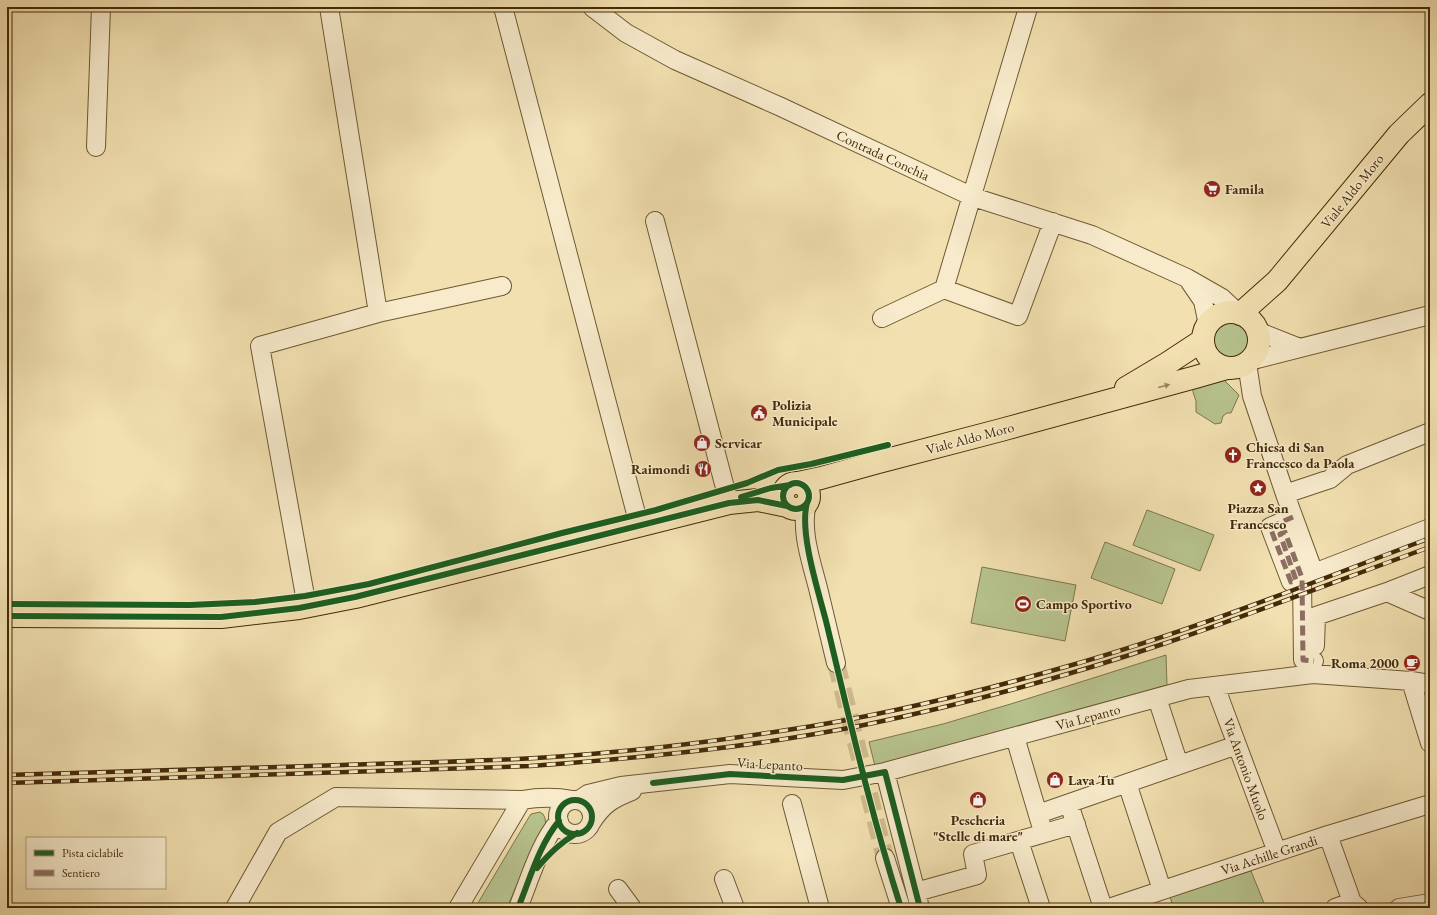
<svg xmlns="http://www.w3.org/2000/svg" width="1437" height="915" viewBox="0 0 1437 915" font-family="'EB Garamond',serif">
<rect width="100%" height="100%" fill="#f2e0b0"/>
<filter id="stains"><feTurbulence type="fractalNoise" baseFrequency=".005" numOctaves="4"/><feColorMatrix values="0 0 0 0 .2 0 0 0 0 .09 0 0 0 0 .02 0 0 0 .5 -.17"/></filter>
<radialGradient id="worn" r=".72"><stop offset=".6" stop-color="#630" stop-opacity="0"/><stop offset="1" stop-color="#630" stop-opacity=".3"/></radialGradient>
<path fill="#b7c38e" stroke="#7d764b" d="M1213 341a19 19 0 1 1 38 0a19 19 0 1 1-38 0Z
M1224,380l15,15 -8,18h-4l-4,3 -2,7 -6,1 -19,-12v-11l-3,-9v-3z
M1147,510l67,25 -14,36 -67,-26z
M1105,542l70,27 -13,35 -71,-26z
M982,567l94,18 -11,56 -94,-18z
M1166,655l1,30 -211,60 -81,21 -6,-24 74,-18 71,-21z
M540,812l3,2 2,4 1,8 -15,25 -24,57h-32l54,-91 2,-3z
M1251,871l15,37h-93l-3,-12z"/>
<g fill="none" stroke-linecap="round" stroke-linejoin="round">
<path stroke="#cfbc8e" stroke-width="18" stroke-dasharray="18 9" stroke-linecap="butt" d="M836,663l49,195"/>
<g stroke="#6f5832" stroke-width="20">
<path id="minor" d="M329,7l49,306
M503,7l136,518
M592,7l34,26 49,27 106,47 192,90 119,38 95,43 35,20 17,16
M96,147l5,-140
M655,221l74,282
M1190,282l13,19 5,24
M944,289l84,-281 -2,-1
M882,318l62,-29 74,27 35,-94
M1257,331l43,17
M1249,361l181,-46
M1247,363l5,33 33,98 29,79 116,-45
M1285,494l45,-15 17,-14 83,-33
M807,503c-7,27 4,58 11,85 6,25 12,50 18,75
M1293,517l-23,10 21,55 5,-2 -16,-46 5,-2 17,46 1,82 11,1
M1387,592l43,19
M307,607l-47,-261 118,-33 124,-27
M1315,646l1,-30 71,-24 43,-17
M1411,681l19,62
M1215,686l62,166
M1157,698l22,67
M1015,737l26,88
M885,772l35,136
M1127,783l35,107
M579,800l9,-6 33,-8 109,-12 113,6 42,-8 304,-83 124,-15 98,7 19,3
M558 817a17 17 0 1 1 34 0a17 17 0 1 1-34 0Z
M792,804l28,104
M1072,813l31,95
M1038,814l199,-69
M591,823c12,-19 21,-24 41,-32
M1328,835l24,67 7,6
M1019,841l22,67
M885,858l16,50
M724,879l11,29
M618,889l14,19
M916,892l61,-17 -4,-21 103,-30
M235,908l43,-76 58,-35 186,3c17,-3 34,-3 51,0
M458,908l64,-108
M518,908c12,-29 21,-63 41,-87
M1109,908l219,-73 102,-31
M1335,908l17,-6
M1399,908l31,-5"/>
</g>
<g stroke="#432a08" stroke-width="24">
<path id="major" d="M1203 340a28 28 0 1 1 56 0a28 28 0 1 1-56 0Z
M1240,314l37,-33 122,-147 31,-30
M1126,388l42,-25 35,-23
M783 496a13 13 0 1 1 26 0a13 13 0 1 1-26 0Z
M798,483l23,-5 54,-15 126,-33 191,-52 35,-10
M7,616l214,1 78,-9 56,-11 374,-94 29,-3 29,6"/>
</g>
<use href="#minor" stroke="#f7ebcc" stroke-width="18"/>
<use href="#major" stroke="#f2e0b0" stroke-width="22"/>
<g stroke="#432a08" stroke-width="4.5">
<path id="rail" d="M7,775c112,-3 224,-6 336,-10 90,-3 180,-4 270,-13 58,-5 116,-13 174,-22 94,-14 187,-37 278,-63 124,-35 244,-83 365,-129
M7,783l523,-17c112,-8 224,-19 334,-41 102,-21 204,-49 302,-82 89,-30 176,-64 264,-96"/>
</g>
<use href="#rail" stroke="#f7ebcc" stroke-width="3" stroke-dasharray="9" stroke-linecap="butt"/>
<path stroke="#8d6e63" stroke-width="5" stroke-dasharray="10 5" stroke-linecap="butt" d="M1293,517l-23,10 21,55 5,-2 -16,-46 5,-2 17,46 1,82 11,1"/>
<g stroke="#f7ebcc" stroke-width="8">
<path id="cycleway" d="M783 496a13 13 0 1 1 26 0a13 13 0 1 1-26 0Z
M741,497l30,-9 19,-3
M807,503c-8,29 11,87 19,118 23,96 45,193 75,287
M7,604l183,1 65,-3 50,-6 64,-12 193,-51 94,-23 91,-27 31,-13 33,-6 77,-19
M7,616l214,1 78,-9 56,-11 374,-94 29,-3 29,6
M653,783l77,-9 113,6 42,-8 35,136
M558 817a17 17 0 1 1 34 0a17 17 0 1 1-34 0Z
M537,868c13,-15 23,-25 40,-35
M518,908c12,-29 21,-63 41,-87"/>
</g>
<use href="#cycleway" stroke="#1b5e20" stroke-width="6"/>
</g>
<defs><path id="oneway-solid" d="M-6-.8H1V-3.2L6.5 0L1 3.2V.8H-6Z"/></defs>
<use fill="#9a855c" href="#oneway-solid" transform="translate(1164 386) rotate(-15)"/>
<defs>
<g id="supermarket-disc" transform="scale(0.9)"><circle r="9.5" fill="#8f2418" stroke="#f7ebcc"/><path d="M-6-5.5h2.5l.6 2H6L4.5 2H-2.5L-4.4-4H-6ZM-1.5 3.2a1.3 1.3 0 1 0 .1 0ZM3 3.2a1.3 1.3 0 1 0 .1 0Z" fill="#fff"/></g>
<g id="civic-disc" transform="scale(0.9)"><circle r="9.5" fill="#8f2418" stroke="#f7ebcc"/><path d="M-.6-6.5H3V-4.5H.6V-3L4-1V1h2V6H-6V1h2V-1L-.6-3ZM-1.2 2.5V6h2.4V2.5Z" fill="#fff"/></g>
<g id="shop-disc" transform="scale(0.9)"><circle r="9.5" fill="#8f2418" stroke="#f7ebcc"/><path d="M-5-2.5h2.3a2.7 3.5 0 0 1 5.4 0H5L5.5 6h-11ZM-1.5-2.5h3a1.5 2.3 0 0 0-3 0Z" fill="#fff"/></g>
<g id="church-disc" transform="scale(0.9)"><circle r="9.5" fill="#8f2418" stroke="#f7ebcc"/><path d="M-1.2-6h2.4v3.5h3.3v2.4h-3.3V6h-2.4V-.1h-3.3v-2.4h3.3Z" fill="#fff"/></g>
<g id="restaurant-disc" transform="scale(0.9)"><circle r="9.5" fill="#8f2418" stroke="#f7ebcc"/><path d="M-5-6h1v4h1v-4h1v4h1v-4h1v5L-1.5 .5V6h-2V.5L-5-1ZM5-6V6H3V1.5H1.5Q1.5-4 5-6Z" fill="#fff"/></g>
<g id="sight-disc" transform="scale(0.9)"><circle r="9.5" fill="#8f2418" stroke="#f7ebcc"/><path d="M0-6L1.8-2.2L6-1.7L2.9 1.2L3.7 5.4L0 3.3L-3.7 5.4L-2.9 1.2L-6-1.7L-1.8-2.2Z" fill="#fff"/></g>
<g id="stadium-disc" transform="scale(0.9)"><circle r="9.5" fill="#8f2418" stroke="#f7ebcc"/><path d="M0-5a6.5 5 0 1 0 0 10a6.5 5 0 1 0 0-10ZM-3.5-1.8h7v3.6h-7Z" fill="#fff"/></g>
<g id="cafe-disc" transform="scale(0.9)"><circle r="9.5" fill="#8f2418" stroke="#f7ebcc"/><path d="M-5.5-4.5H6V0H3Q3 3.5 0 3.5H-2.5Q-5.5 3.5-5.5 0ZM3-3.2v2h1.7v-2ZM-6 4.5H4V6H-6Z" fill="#fff"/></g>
</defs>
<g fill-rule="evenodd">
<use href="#supermarket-disc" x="1212" y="189"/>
<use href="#civic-disc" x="759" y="413"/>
<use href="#shop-disc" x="702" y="443"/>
<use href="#church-disc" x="1233" y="455"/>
<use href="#restaurant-disc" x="703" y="469"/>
<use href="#sight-disc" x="1258" y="488"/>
<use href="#stadium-disc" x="1023" y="604"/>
<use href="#cafe-disc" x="1412" y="663"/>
<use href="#shop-disc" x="1055" y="780"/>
<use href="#shop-disc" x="978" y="800"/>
</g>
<g text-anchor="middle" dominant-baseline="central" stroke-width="3" stroke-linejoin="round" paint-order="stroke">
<g font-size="14" fill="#432a08" stroke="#f7ebcc">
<text transform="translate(883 155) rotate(25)">Contrada Conchia</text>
<text transform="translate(1352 191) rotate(-51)">Viale Aldo Moro</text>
<text transform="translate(970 438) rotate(-15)">Viale Aldo Moro</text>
<text transform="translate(1088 717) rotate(-15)">Via Lepanto</text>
<text transform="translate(770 764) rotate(3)">Via Lepanto</text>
<text transform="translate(1246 769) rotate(70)">Via Antonio Muolo</text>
<text transform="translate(1269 855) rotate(-18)">Via Achille Grandi</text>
</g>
<g font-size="14" font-weight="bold" fill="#432a08" stroke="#f7ebcc" text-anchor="start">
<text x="1225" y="189">Famila</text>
<text x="772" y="405">Polizia<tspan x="772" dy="16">Municipale</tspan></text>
<text x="715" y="443">Servicar</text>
<text x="1246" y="447">Chiesa di San<tspan x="1246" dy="16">Francesco da Paola</tspan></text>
<text x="690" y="469" text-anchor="end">Raimondi</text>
<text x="1258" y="508" text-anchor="middle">Piazza San<tspan x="1258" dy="16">Francesco</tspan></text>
<text x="1036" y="604">Campo Sportivo</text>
<text x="1399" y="663" text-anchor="end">Roma 2000</text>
<text x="1068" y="780">Lava Tu</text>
<text x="978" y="820" text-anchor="middle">Pescheria<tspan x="978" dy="16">"Stelle di mare"</tspan></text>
</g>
</g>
<rect width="1437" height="915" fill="none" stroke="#f2e0b0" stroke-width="24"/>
<rect x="8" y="8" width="1421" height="899" fill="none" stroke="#432a08" stroke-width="2"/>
<rect x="12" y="12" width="1413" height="891" fill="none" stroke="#432a08"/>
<rect x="26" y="837" width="140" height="52" fill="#f7ebcc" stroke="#af9e7e"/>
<rect x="34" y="850" width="20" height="6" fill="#1b5e20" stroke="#af9e7e"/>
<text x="62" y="857" font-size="12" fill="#432a08">Pista ciclabile</text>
<rect x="34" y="870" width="20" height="6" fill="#8d6e63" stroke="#af9e7e"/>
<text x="62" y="877" font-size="12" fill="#432a08">Sentiero</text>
<rect width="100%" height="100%" filter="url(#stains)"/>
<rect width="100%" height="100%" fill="url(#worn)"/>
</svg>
